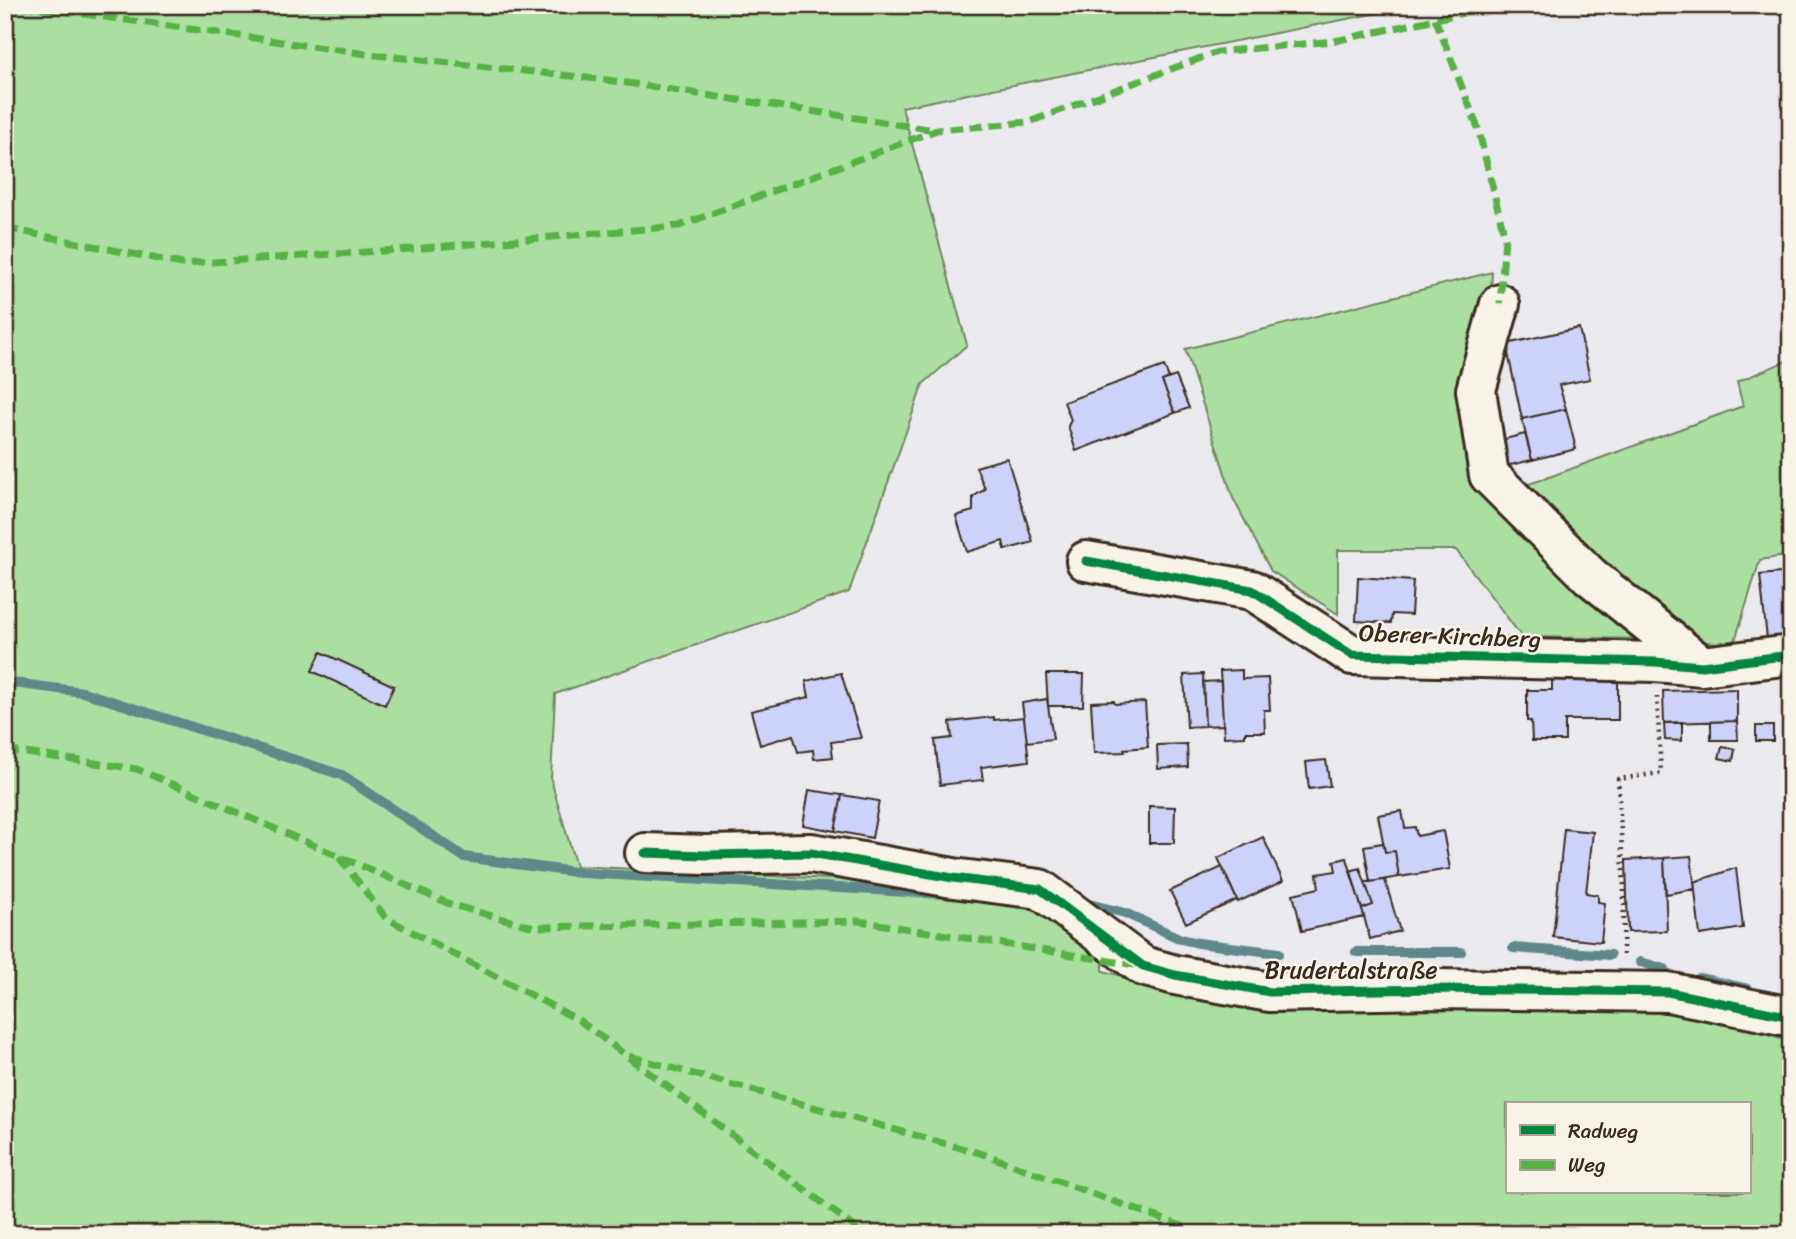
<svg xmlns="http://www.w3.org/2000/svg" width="1796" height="1239" viewBox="0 0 1796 1239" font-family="Sriracha,sans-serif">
<rect width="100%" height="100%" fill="#eae9ee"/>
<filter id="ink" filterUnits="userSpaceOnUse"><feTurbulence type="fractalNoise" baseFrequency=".0143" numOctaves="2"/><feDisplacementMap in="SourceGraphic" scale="14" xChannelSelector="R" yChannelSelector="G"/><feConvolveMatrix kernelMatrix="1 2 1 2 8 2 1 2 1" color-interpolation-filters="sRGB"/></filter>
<g filter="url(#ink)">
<path fill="#aadfa1" stroke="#728460" stroke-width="2" fill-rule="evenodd" d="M5,5h1413l-516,102 65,238 -44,39 -74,208 -294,102 -4,86 25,86 294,15 164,21 69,46v23l93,24 498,17 97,29v193h-1786zM1507,1104h242v88h-242z
M1492,272l-3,49 11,172 38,-12 205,-75 -6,-24 54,-23v196l-31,5 -26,84 -81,-5 -131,-2 -66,-87h-118v64l-67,-43 -38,-73 -48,-149z"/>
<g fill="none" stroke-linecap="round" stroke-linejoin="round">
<path stroke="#5f888a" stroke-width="10" d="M5,682l78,10 259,83 122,82 118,16 361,21
M1081,902l44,11 56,26 17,4 81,10
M1513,948l97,7
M1356,952h105
M1640,962l25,7
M1699,978l49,11"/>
</g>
<path fill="#cdd2fb" stroke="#3b2a1e" stroke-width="2" d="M1579,328l11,51 -31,6 7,24 -44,10 -16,-75z
M1164,366l5,12 -7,3 13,32 -99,38 -8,-25 3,-6 -7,-18z
M1176,376l13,32 -14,5 -13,-32z
M1566,409l10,40 -44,11 -10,-41z
M1525,434l7,26 -26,6 -5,-26z
M1007,458l26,84 -28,8 -2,-9 -36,11 -11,-36 17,-5v-14l12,-8 -9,-22z
M1791,572v65l-24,2 -7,-64z
M1358,577l55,4 -2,34 -19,-1 -1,9 -35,-2z
M321,652l73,34 -9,19 -73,-34z
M1242,670v9l26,-1 2,32h-6l1,22h-20v4l-21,1 -4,-66z
M1552,670h66v50h-53v21h-33l-1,-20h-4v-31h25z
M841,673l20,65 -30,4 2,15 -19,2 -1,-9 -15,2 -5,-17 -33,10 -9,-34 58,-14 -3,-16z
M1046,674h38l-1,32h-35z
M1203,674l2,52 -18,1 -3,-52z
M1221,681l2,44 -18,1 -2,-44z
M1737,689v32l-73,2 -1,-32z
M1047,699l6,40 -26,3 -5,-39z
M1114,701l1,3 30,-2 3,45 -24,2 1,3 -31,1 -3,-51z
M994,717v3l30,-3 5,44 -48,6 2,13 -43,5 -5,-45 17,-2 -2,-16z
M1737,721l1,19h-27v-18z
M1682,722v19l-17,-1 -1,-17z
M1756,726h17v15h-17z
M1187,744l1,23 -30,2 -1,-24z
M1722,747l13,2 -2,12 -14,-3z
M1326,760l4,26 -21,3 -3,-27z
M809,790l33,5 -7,36 -32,-6z
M842,795l37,6 -7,37 -37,-7z
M1149,806l26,1 -1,36h-25z
M1402,811l3,17 10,-1 2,9 26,-5 7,38 -51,8 -4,-26 -10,1 -7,-37z
M1564,829l29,3 -7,61 12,2v7l7,1 -4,39 -48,-5z
M1263,837l20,44 -45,21 -20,-44z
M1383,843l2,9 10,-1 4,26 -29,5 -6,-36z
M1691,856l4,33 -29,5 -2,-36z
M1347,858l17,59 -62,14 -9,-37 26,-6 -2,-14 19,-3 -2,-10z
M1664,858l3,73 -39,1 -2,-72z
M1222,867l15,33 -51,23 -16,-32z
M1360,868l13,37 -11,4 -12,-38z
M1736,868l7,60 -43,7 -6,-53z
M1385,880l15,51 -30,8 -8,-30 11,-4 -8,-23z"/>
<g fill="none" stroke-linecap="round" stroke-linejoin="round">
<g stroke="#3b2a1e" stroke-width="44">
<path id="minor" d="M1500,304l-24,86 13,85 101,101 112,90
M1086,561l166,29 100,65 303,7 47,4 89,-11
M645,853l60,2 106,-2 142,25 87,11 103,77 32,9 95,17 163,-3 235,3 123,25"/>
</g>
<path stroke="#3b2a1e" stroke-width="4.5" stroke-dasharray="2 5" stroke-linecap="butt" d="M1623,955l1,-67 -6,-109 43,-6 -4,-76"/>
<use href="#minor" stroke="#f7f3e8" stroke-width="38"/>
<path stroke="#57b245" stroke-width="7" stroke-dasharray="14 7" stroke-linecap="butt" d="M20,5l347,49 240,26 328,50
M1435,18l43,110 27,110 -5,66
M5,228l177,36 230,-15 267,-23 258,-96 92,-8 188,-70 118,-11 165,-36
M5,750l132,19 315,136 82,22 325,-6 276,44
M339,857l47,61 194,103 284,213
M629,1056l354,98 221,80"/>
<g stroke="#f7f3e8" stroke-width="13">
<path id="cycleway" d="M1086,561l166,29 100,65 303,7 47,4 89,-11
M645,853l60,2 106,-2 142,25 87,11 103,77 32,9 95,17 163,-3 235,3 123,25"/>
</g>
<use href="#cycleway" stroke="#00873e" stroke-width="9"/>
</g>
</g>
<g text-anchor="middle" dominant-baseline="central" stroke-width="5" stroke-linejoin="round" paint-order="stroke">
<g font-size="24" fill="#3b2a1e" stroke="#f7f3e8">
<text transform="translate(1450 636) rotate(2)">Oberer Kirchberg</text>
<text x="1351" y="970">Brudertalstraße</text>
</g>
</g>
<rect width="1796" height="1239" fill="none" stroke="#f7f3e8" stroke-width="28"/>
<rect x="14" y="14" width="1768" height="1211" fill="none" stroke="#3b2a1e" stroke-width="2.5" filter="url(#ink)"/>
<rect x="1506" y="1102" width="245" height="91" fill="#f7f3e8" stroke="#aca397" stroke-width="2"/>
<rect x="1520" y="1125" width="35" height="10" fill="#00873e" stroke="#aca397" stroke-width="2"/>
<text x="1568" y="1138" font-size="21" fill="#3b2a1e">Radweg</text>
<rect x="1520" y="1160" width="35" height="10" fill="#57b245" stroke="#aca397" stroke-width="2"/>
<text x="1568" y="1172" font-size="21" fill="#3b2a1e">Weg</text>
</svg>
